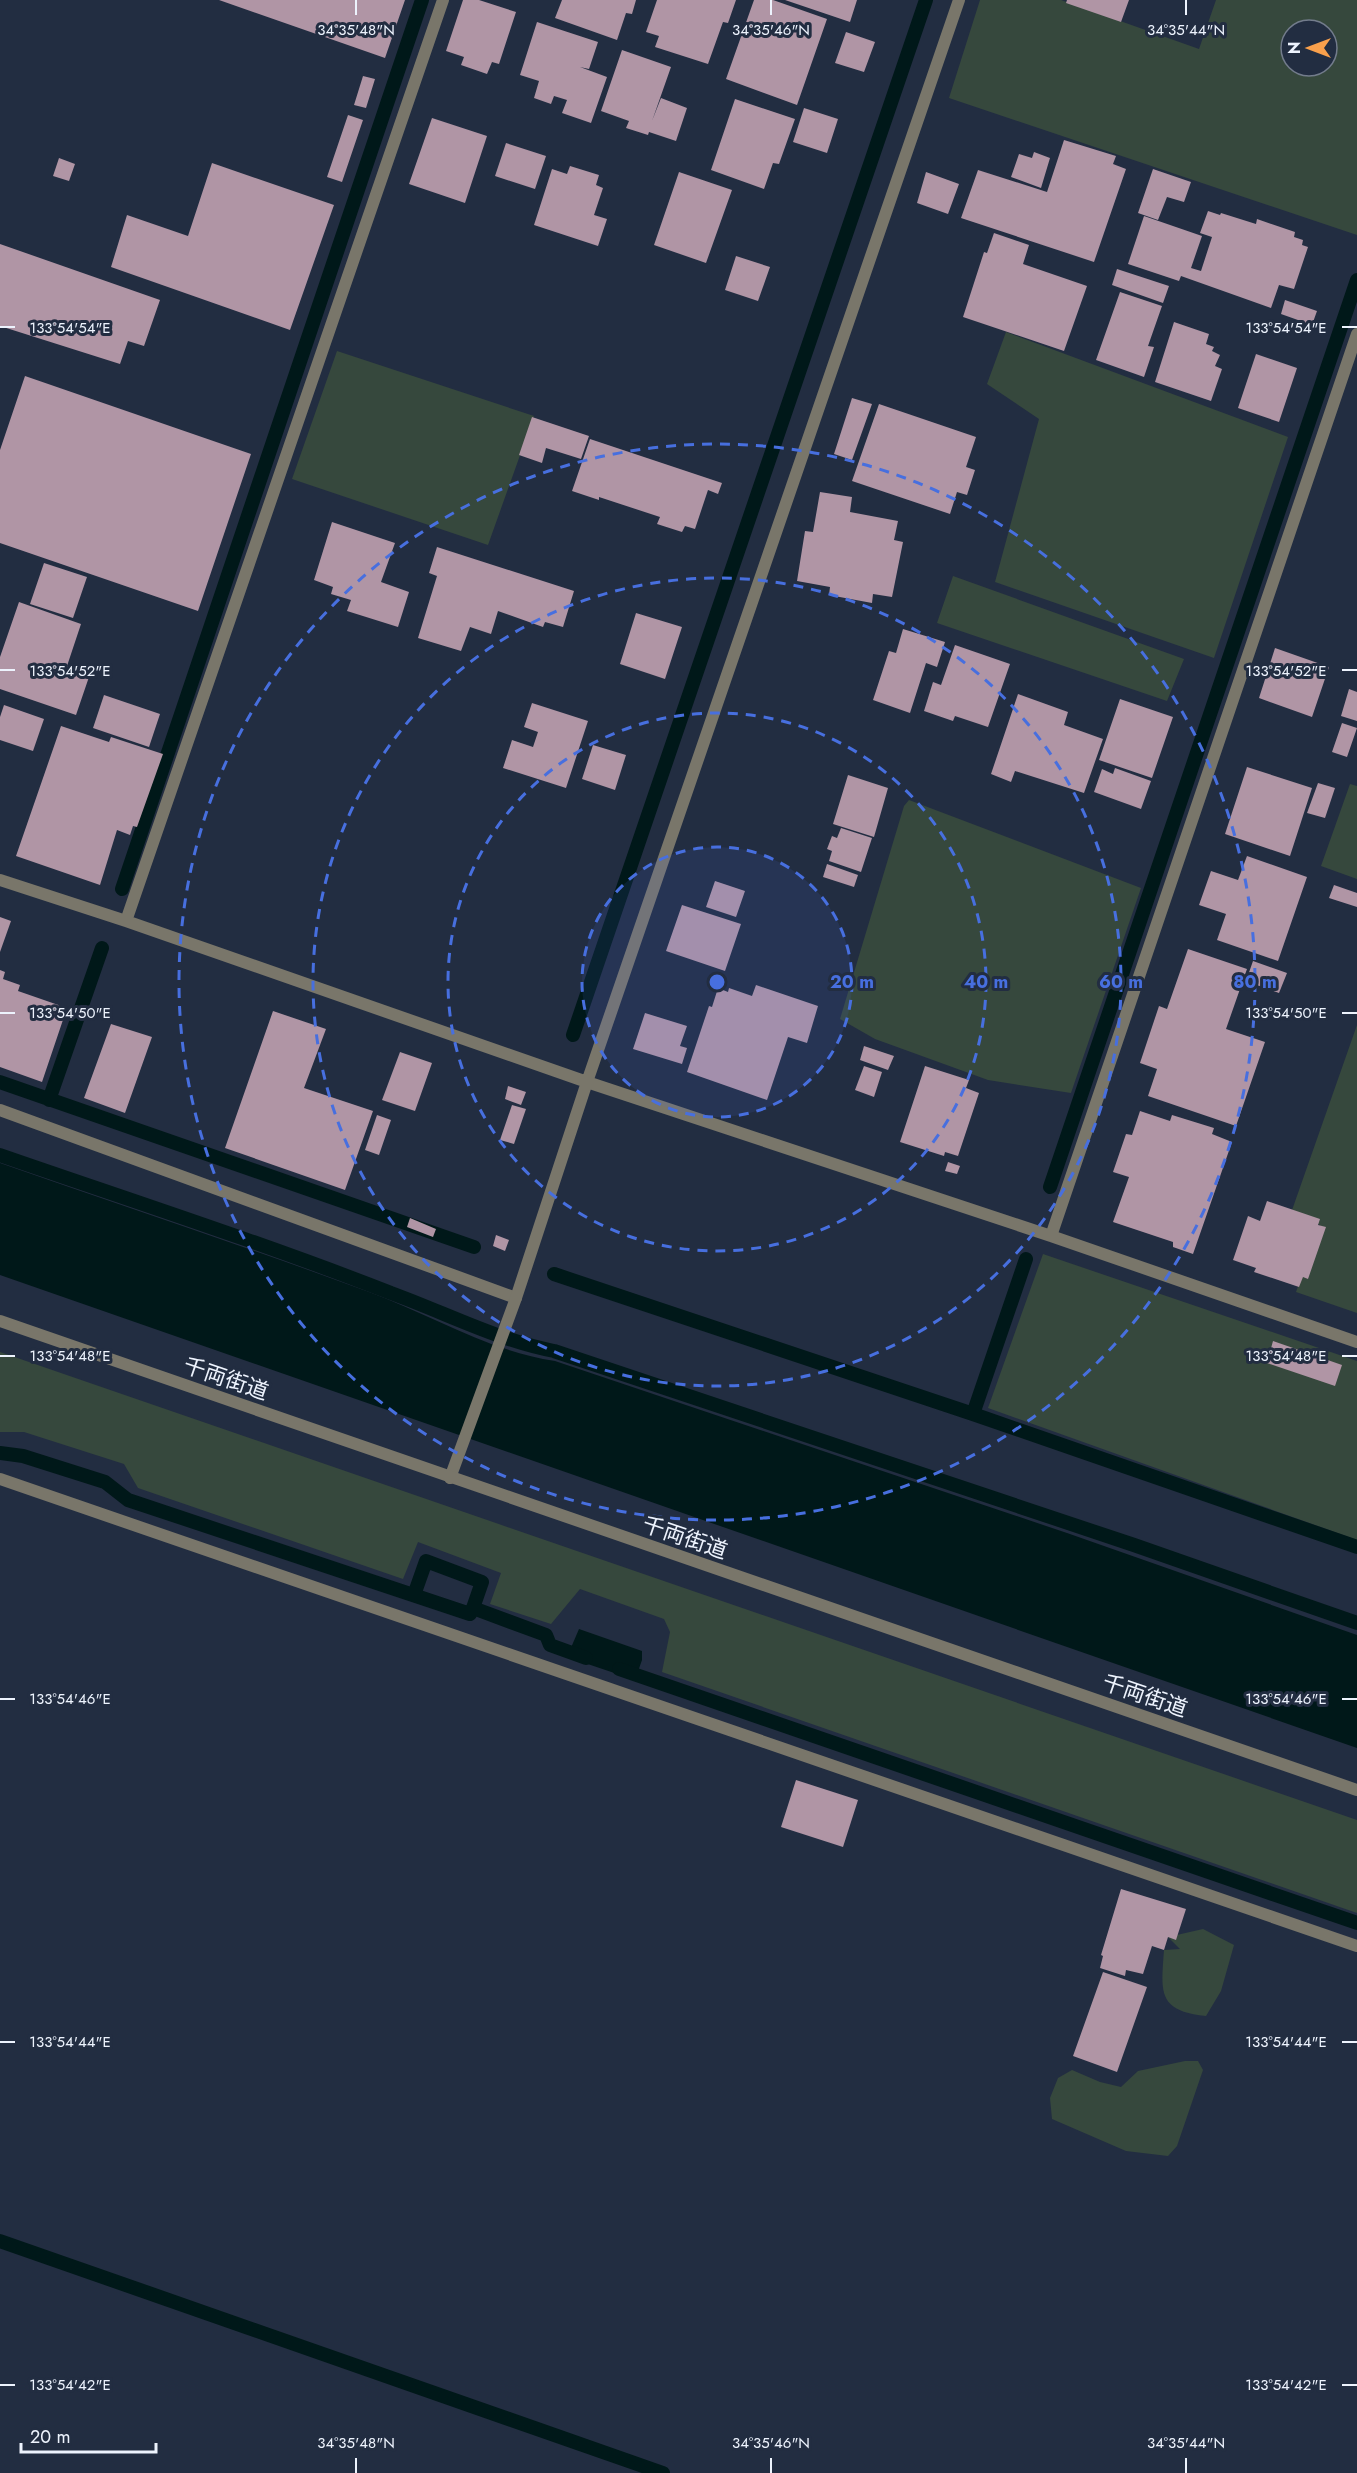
<svg xmlns="http://www.w3.org/2000/svg" width="1357" height="2473" viewBox="0 0 1357 2473" font-family="Jost,'Noto Sans JP',sans-serif">
<rect width="100%" height="100%" fill="#222d41"/>
<path fill="#36483d" fill-rule="evenodd" d="M980,0h81l138,49 17,-49h141v235l-408,-137zM1291,30h36v36h-36z
M1006,332l282,105 -74,221 -219,-76 44,-163 -52,-35z
M337,351l197,65 -46,129 -196,-66z
M953,576l231,83 -17,42 -230,-78z
M1350,784l7,2v93l-36,-13z
M909,800l232,88 -70,205 -83,-13 -113,-41 -35,-20 64,-213z
M1357,1025v288l-61,-21 24,-67 -29,-12z
M1043,1254l314,107v179l-369,-132z
M0,1352l1357,468v93l-695,-241 8,-40 -6,-13 -84,-30 -29,35 -61,-20 11,-31 -83,-31 -15,37 -265,-91 -14,-24 -100,-32h-24z
M1203,1929l31,16 -13,46 -15,25c-49,-5 -45,-24 -42,-66l16,-1 -12,-12z
M1185,2061h13l5,9 -26,76 -9,10 -42,-5 -74,-32 -2,-21 8,-20 14,-8 28,12 21,5 17,-16z"/>
<path fill="#001819" d="M0,1163c123,43 247,84 369,129 63,23 119,59 186,69l512,172 290,102v113l-1357,-473z
M579,1629l63,22v9l-7,20 -68,-23z"/>
<g fill="none" stroke-linecap="round" stroke-linejoin="round">
<path stroke="#001819" stroke-width="14" d="M122,889l300,-889
M573,1035l353,-1035
M0,1082l474,165
M49,1100l53,-152
M0,1155c130,45 263,88 391,138 55,20 106,47 163,58l580,194 223,78
M1050,1187l307,-907
M554,1274l419,140 384,133
M973,1414l53,-155
M0,1453l23,3 82,26 23,18 342,114 3,-6 73,27 4,10 36,13
M414,1595l12,-34 56,21 -9,26
M619,1669l738,254
M0,2241l663,232"/>
</g>
<path fill="#b095a5" d="M219,0h186l-20,58z
M463,0h16l37,12 -17,52 -7,-2 -5,12 -26,-9 3,-8 -18,-6z
M562,0h74l-4,14 -6,-1 -9,27 -62,-22z
M657,0h79l-8,23 -5,-1 -15,42 -53,-17 4,-11 -13,-4z
M754,0h19l54,19 -30,86 -71,-26z
M785,0h72l-7,22z
M1067,0h62l-8,22 -55,-19z
M537,22l61,20 -9,27 -9,-2 27,10 -16,46 -29,-10 5,-13 -13,-4 -3,8 -17,-6 5,-17 -19,-6z
M846,32l29,10 -11,30 -29,-9z
M622,50l49,17 -19,54 9,-23 26,10 -11,33 -27,-9 -1,3 -22,-7 3,-7 -28,-10z
M363,76l12,3 -9,29 -12,-3z
M735,99l60,20 -16,45 -6,-1 -9,26 -53,-19z
M804,108l34,11 -11,34 -34,-11z
M348,115l15,5 -21,62 -15,-5z
M432,118l55,18 -22,67 -56,-19z
M1064,140l52,16 -3,8 13,5 -32,93 -133,-44 17,-48 69,22z
M506,143l40,13 -11,33 -40,-13z
M1034,152l16,6 -9,30 -30,-11 8,-23 13,4z
M59,158l16,6 -6,17 -16,-5z
M212,163l122,42 -44,125 -179,-63 16,-52 61,21z
M570,166l29,9 -3,10 7,3 -9,27 13,4 -9,27 -64,-21 18,-56 15,5z
M1153,169l38,13 -7,20 -17,-5 -9,23 -20,-7z
M679,172l53,18 -26,73 -52,-18z
M926,172l33,12 -11,30 -31,-11z
M1208,211l12,4 1,-2 35,11 1,-5 38,13 -1,5 9,3 -1,5 6,2 -14,42 -15,-4 -8,23 -90,-32 -2,5 -51,-17 16,-48 58,20 -11,32 10,3 11,-34 -12,-4z
M994,233l35,12 -6,19 64,22 -23,65 -101,-34 21,-65 3,1z
M0,244l160,56 -16,46 -16,-5 -8,23 -120,-38z
M736,256l34,11 -12,34 -33,-11z
M1117,269l52,17 -6,17 -51,-18z
M1120,292l42,14 -14,40 6,1 -10,30 -48,-17z
M1285,300l32,11 -5,14 -31,-11z
M1174,322l35,12 -3,10 8,3 -2,4 8,4 -5,11 7,3 -11,32 -56,-19z
M1256,354l41,14 -18,54 -41,-14z
M25,376l226,78 -53,157 -198,-68v-93z
M852,398l20,6 -20,56 -18,-6z
M879,404l97,33 -10,30 9,3 -8,25 -10,-3 -7,22 -98,-33z
M532,417l57,19 -8,23 -35,-11 -4,15 -23,-8z
M590,439l132,44 -4,11 -10,-4 -13,39 -10,-3 -3,6 -25,-8 3,-7 -61,-20v3l-27,-9z
M820,492l32,5 -2,15 48,9 -4,19 9,2 -11,55 -19,-3 -1,9 -43,-8 1,-8 -33,-6 8,-50 8,1z
M332,522l63,21 -14,39 28,10 -11,35 -51,-16 4,-11 -20,-6 2,-7 -19,-7z
M437,547l137,44 -11,36 -18,-5 -2,5 -45,-16 -7,23 -21,-7 -9,24 -43,-13 19,-62 -8,-3z
M44,563l43,14 -14,41 -43,-14z
M19,602l62,22 -14,42 23,8 -14,41 -76,-26v-32z
M636,613l46,14 -17,52 -45,-15z
M903,629l42,13 -8,25 -11,-4 -16,50 -37,-13 16,-49 7,2z
M955,645l55,19 -22,63 -33,-11 -2,5 -29,-10 9,-29 8,3z
M1275,648l54,19 -17,50 -53,-19z
M1349,689l8,3v29l-16,-5z
M1018,694l50,18 -4,13 39,14 -19,54 -69,-22 -4,11 -20,-8z
M104,695l56,19 -11,33 -56,-19z
M1120,699l53,18 -21,61 -53,-18z
M532,703l56,18 -22,67 -63,-20 9,-28 21,7 5,-15 -14,-5z
M4,705l40,14 -11,32 -33,-11v-23z
M1342,723l15,5 -10,29 -15,-5z
M61,726l48,16 2,-5 52,17 -26,73 -4,-1 -3,9 -13,-5 -17,55 -84,-29z
M593,745l33,10 -11,35 -33,-11z
M1247,767l65,21 -22,68 -65,-22z
M1115,768l36,13 -10,28 -47,-17 8,-23 11,5z
M848,775l40,13 -14,49 -41,-13z
M1318,783l17,5 -10,30 -18,-5z
M841,828l31,10 -11,34 -32,-11 3,-10 -5,-2 5,-13 5,2z
M1247,856l60,21 -29,84 -61,-21 9,-26 -27,-9 12,-34 27,9z
M827,864l31,11 -4,12 -31,-10z
M715,881l30,10 -9,26 -30,-10z
M1334,885l23,8v14l-28,-9z
M682,905l59,19 -16,47 -59,-20z
M0,917l11,4 -11,31z
M1188,949l59,20 -21,60 39,13 -29,84 -88,-30 9,-27 -17,-6 19,-57 8,3z
M1253,961l34,12 -8,20 -33,-12z
M0,970l5,2 -2,7 17,6 -2,6 49,17 -25,74 -42,-15z
M756,985l62,21 -11,37 -19,-6 -21,63 -80,-28 22,-66 3,1 6,-19 10,4 1,-4 23,8z
M273,1011l53,18 -22,59 69,23 -28,79 -120,-42z
M645,1013l42,13 -7,20 7,2 -5,16 -49,-15z
M111,1024l41,13 -27,76 -41,-15z
M864,1046l30,10 -6,14 -28,-10z
M400,1052l32,11 -17,48 -33,-11z
M864,1066l18,6 -8,25 -19,-7z
M925,1066l44,14 -3,8 13,5 -21,63 -13,-4 -1,4 -44,-14z
M508,1086l18,6 -5,13 -16,-6z
M512,1105l14,4 -12,35 -14,-4z
M1140,1111l30,10 2,-6 42,13 -2,6 20,8 -39,112 -20,-7v-5l-60,-20 16,-45 -16,-5 13,-38 6,1z
M377,1115l14,5 -12,35 -14,-5z
M948,1162l12,4 -3,8 -12,-3z
M1267,1201l53,18 -2,6 8,2 -18,52 -5,-2 -4,10 -45,-15 2,-4 -23,-8 15,-44 12,5z
M410,1218l26,11 -3,8 -26,-10z
M496,1235l13,5 -4,11 -12,-5z
M1273,1341l69,24 -7,21 -68,-23z
M796,1780l62,20 -15,47 -62,-20z
M1121,1889l65,20 -10,31 -8,-3 -4,13 -12,-4 -9,28 -17,-4 -1,6 -25,-8 3,-12 -2,-1z
M1103,1972l44,15 -30,85 -44,-16z"/>
<g fill="none" stroke-linecap="round" stroke-linejoin="round">
<path stroke="#79766a" stroke-width="12" d="M0,1110l516,188"/>
<path stroke="#79766a" stroke-width="12" d="M0,880l126,41 461,161 464,154 306,106
M126,921l317,-921
M1051,1236l306,-902
M450,1478l66,-180 71,-216 372,-1082
M0,1479l1357,467"/>
<path stroke="#79766a" stroke-width="12" d="M0,1321l1357,469"/>
</g>
<path fill="none" stroke="#edf3fd" stroke-width="2" d="M356,0v15M771,0v15M1186,0v15M0,327h15M1342,327h15M0,670h15M1342,670h15M0,1013h15M1342,1013h15M0,1356h15M1342,1356h15M0,1699h15M1342,1699h15M0,2042h15M1342,2042h15M0,2385h15M1342,2385h15M356,2458v15M771,2458v15M1186,2458v15"/>
<circle cx="717" cy="982" r="135" fill="#476fdf" fill-opacity=".12"/>
<g fill="none" stroke="#476fdf" stroke-width="3" stroke-dasharray="10 8">
<circle cx="717" cy="982" r="135"/>
<circle cx="717" cy="982" r="269"/>
<circle cx="717" cy="982" r="404"/>
<circle cx="717" cy="982" r="538"/>
</g>
<g text-anchor="middle" dominant-baseline="central" stroke-width="6" stroke-linejoin="round" paint-order="stroke">
<g font-size="22" fill="#edf3fd" stroke="#222d41">
<text transform="translate(226 1378) rotate(19)">千両街道</text>
<text transform="translate(685 1537) rotate(19)">千両街道</text>
<text transform="translate(1145 1695) rotate(19)">千両街道</text>
</g>
</g>
<g font-size="15" text-anchor="middle" fill="#edf3fd" stroke="#222d41" stroke-width="6" stroke-linejoin="round" paint-order="stroke">
<text x="356" y="35">34°35'48"N</text>
<text x="771" y="35">34°35'46"N</text>
<text x="1186" y="35">34°35'44"N</text>
<text x="1286" y="333">133°54'54"E</text>
<text x="70" y="333">133°54'54"E</text>
<text x="1286" y="676">133°54'52"E</text>
<text x="70" y="676">133°54'52"E</text>
<text x="1286" y="1018">133°54'50"E</text>
<text x="70" y="1018">133°54'50"E</text>
<text x="1286" y="1361">133°54'48"E</text>
<text x="70" y="1361">133°54'48"E</text>
<text x="70" y="1704">133°54'46"E</text>
<text x="1286" y="1704">133°54'46"E</text>
<text x="70" y="2047">133°54'44"E</text>
<text x="1286" y="2047">133°54'44"E</text>
<text x="70" y="2390">133°54'42"E</text>
<text x="1286" y="2390">133°54'42"E</text>
<text x="356" y="2448">34°35'48"N</text>
<text x="771" y="2448">34°35'46"N</text>
<text x="1186" y="2448">34°35'44"N</text>
</g>
<circle cx="717" cy="982" r="9" fill="#476fdf" stroke="#222d41" stroke-width="3"/>
<g font-size="18" text-anchor="middle" font-weight="bold" fill="#476fdf" stroke="#222d41" stroke-width="6" stroke-linejoin="round" paint-order="stroke">
<text x="852" y="988">20 m</text>
<text x="986" y="988">40 m</text>
<text x="1121" y="988">60 m</text>
<text x="1255" y="988">80 m</text>
</g>
<g transform="translate(1309 48) rotate(270)"><circle r="28" fill="#222d41" stroke="#737c8c" stroke-width="1.5"/>
<path d="M0-4.5L10 22L0 15L-10 22Z" fill="#f9a04c"/>
<text y="-9" font-size="16" font-weight="bold" text-anchor="middle" fill="#edf3fd">N</text>
</g>
<path d="M21 2443v9h135v-9" fill="none" stroke="#edf3fd" stroke-width="3"/>
<text x="30" y="2443" font-size="18" fill="#edf3fd" stroke="#222d41" stroke-width="4.5" paint-order="stroke">20 m</text>
</svg>
